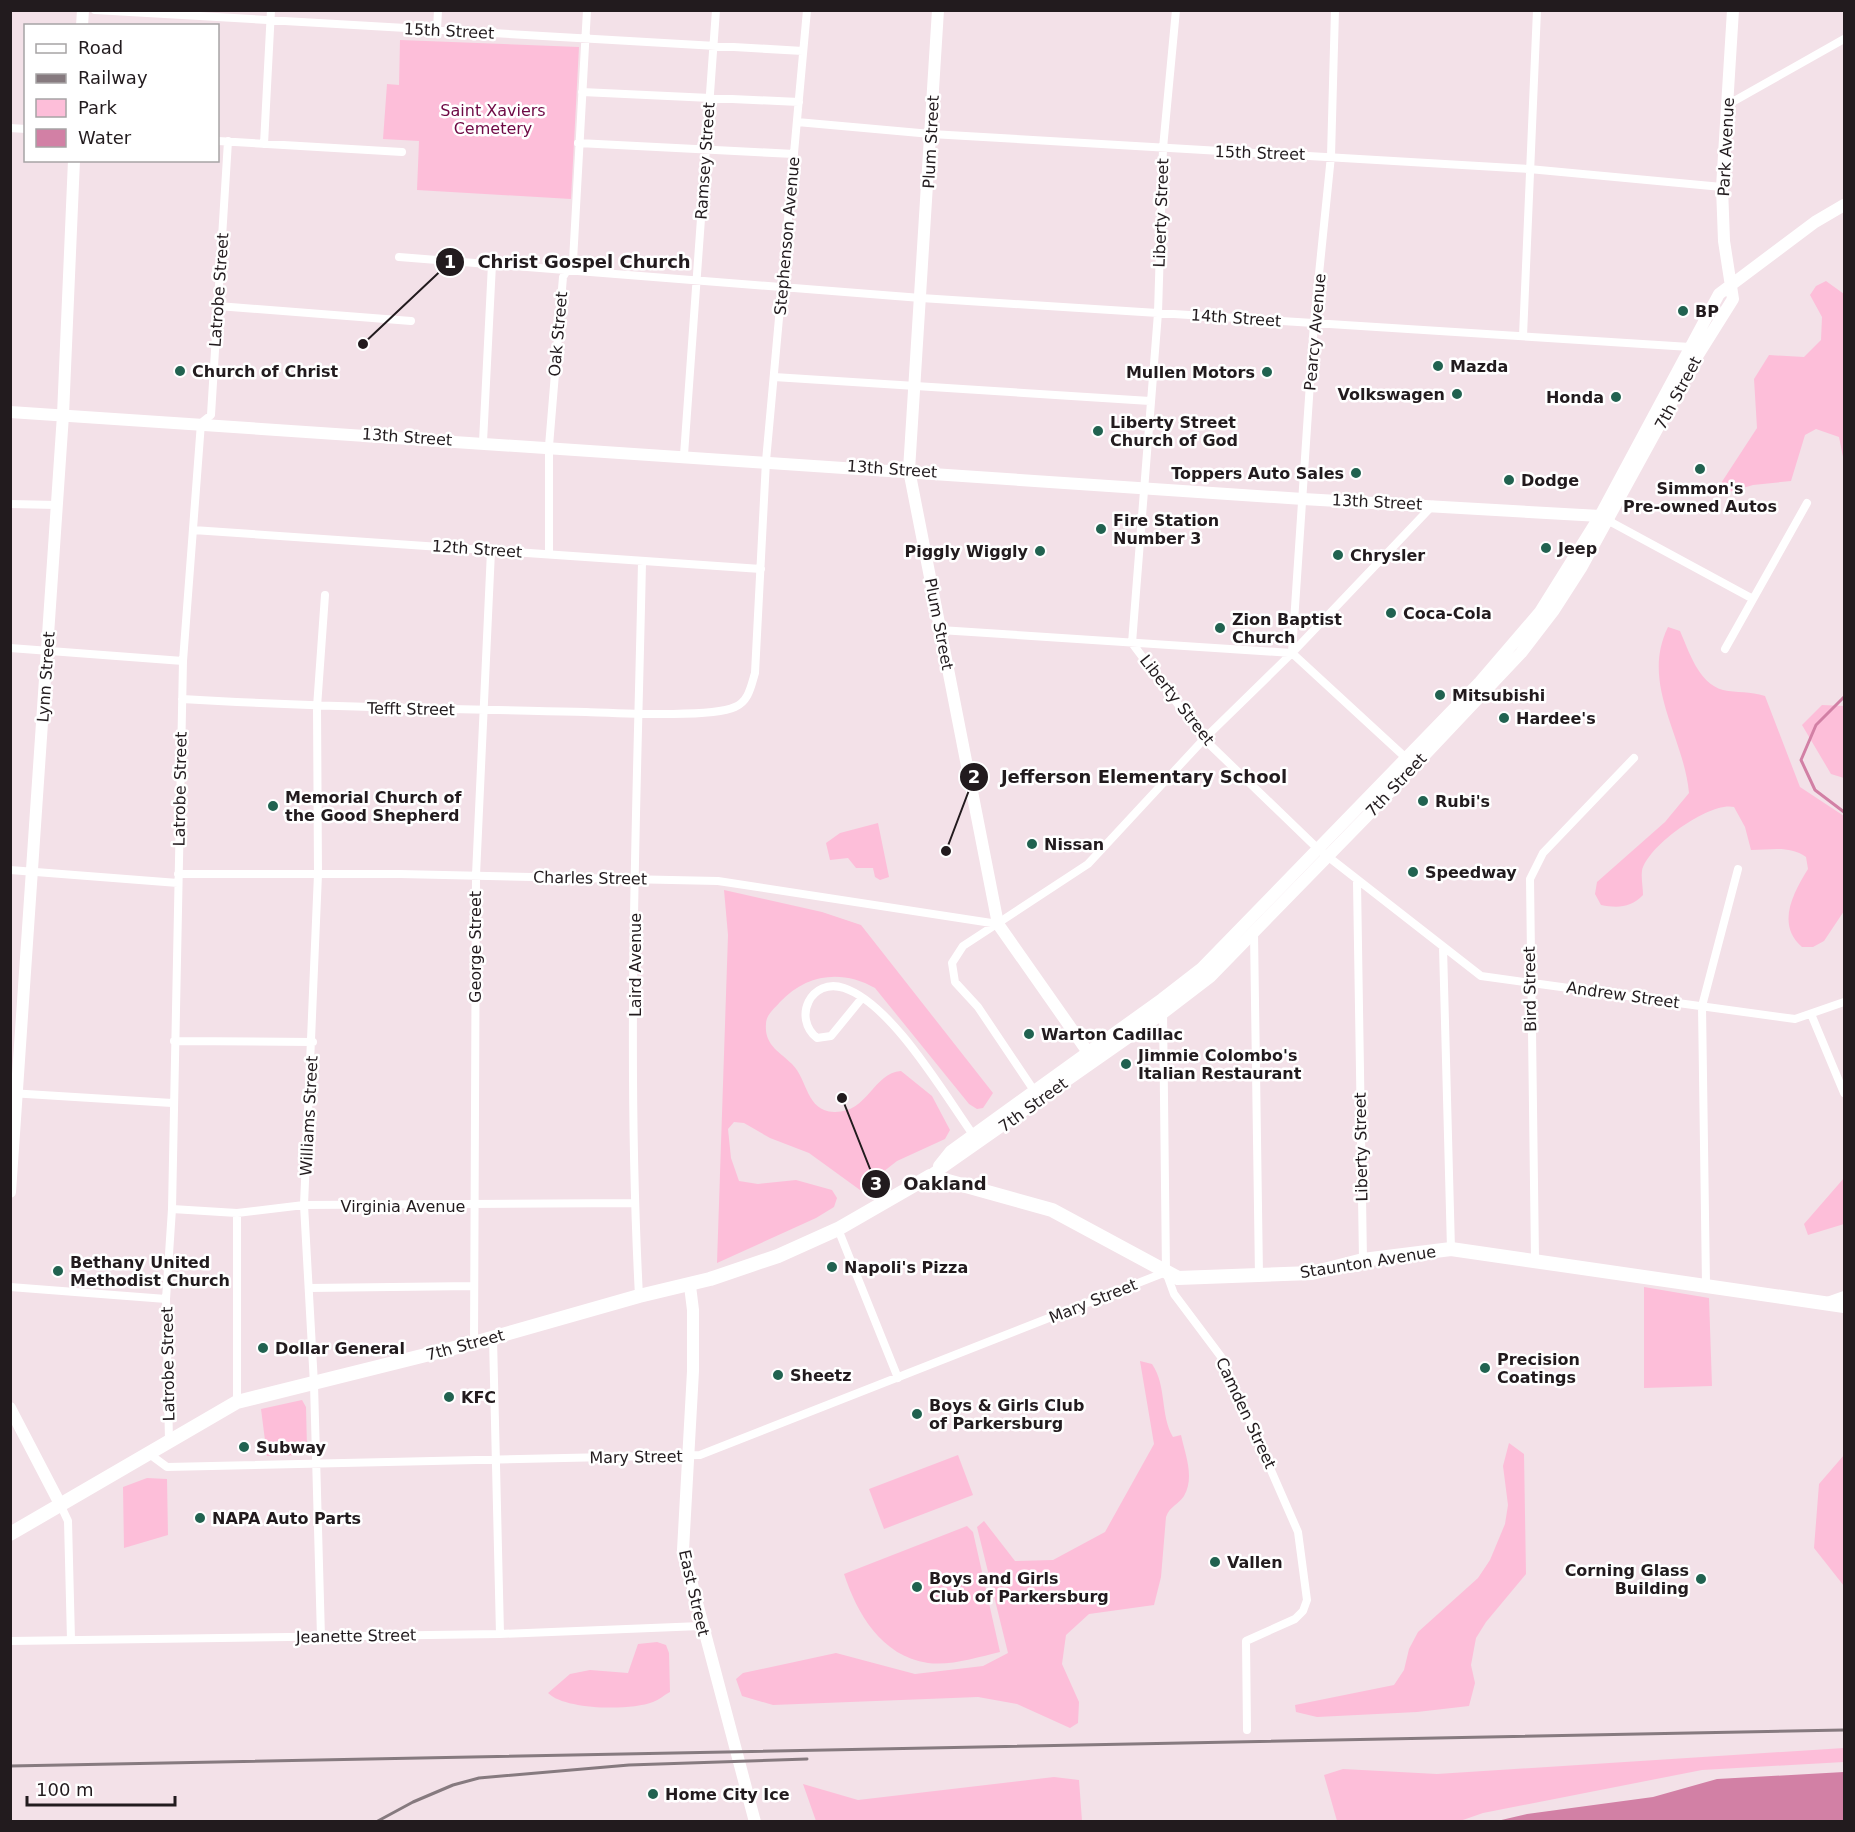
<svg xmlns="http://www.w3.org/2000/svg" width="1855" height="1832" viewBox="0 0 1855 1832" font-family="'DejaVu Sans',sans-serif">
<rect width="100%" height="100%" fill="#f3e1e8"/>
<path fill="#fdbed9" d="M400,40l179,7 -8,152 -154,-9 2,-49 -36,-2 4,-55 12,1z
M1826,281l18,13v168l-5,-25 -23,-8 -11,6 -14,46 -38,4 -41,12 45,-69 -3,-49 15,-24 35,2 17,-17 1,-23 -12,-22 6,-9z
M1668,627l12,4c9,20 18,52 43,59 14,3 27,1 42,6l35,91 44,29v95l-20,30 -11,6h-11c-26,-22 -9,-54 6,-78l-2,-12c-17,-12 -35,-7 -55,-7l-6,-23 -11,-20c-24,-6 -87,39 -92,64 -1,7 1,16 1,24 -12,13 -26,13 -42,10l-6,-11 2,-12 68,-60 24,-29c-5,-57 -49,-109 -21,-166z
M1822,705l22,1v72l-13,-4 -29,-49z
M878,823l11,54 -9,3 -5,-3 -2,-9h-17l-8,-10 -18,2 -4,-17 14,-10z
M724,890l98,22 39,13 132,168 -10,15 -6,1 -8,-5 -94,-116c-33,-19 -69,-14 -95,14 -6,7 -14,13 -14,22 -2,21 14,28 26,40 16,16 14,47 42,48 34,1 39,-39 67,-41l31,25 18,34 -5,9 -48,22 -37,29 -51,-37 -39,-15 -26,-15 -10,-1 -6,7 3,29 8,23 19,3 38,-4 36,10 5,8 -3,9 -18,11 -99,45 11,-328z
M1844,1178v46l-36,11 -4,-11z
M1644,1287l65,11 3,88 -68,2z
M1140,1361l12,3c15,22 8,51 21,73l8,-2c4,19 14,42 3,61 -6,9 -14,10 -18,21l-5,60 -7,28 -65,9 -23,21 -4,29 17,38 -1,21 -8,5 -53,-24 -39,-7 -205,8 -31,-9 -6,-17 7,-6 93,-20 79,21 68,-8 25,-13 -31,-126 7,-6 31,40 38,-1 52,-28 49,-88z
M302,1400l4,7 1,41 -6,7 -34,1 -6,-47z
M1509,1443l15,11 2,120 -40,48 -10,16 -5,27 4,18 -6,23 -52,6 -100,5 -21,-5 -1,-7 99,-20 10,-15 5,-21 9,-17 60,-54 12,-18 15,-36 3,-19 -5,-39z
M958,1455l15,40 -89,34 -15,-40z
M1844,1455v131l-30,-38 5,-64z
M147,1478l20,1 1,56 -44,13 -1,-61z
M967,1526l6,6 27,120c-22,5 -49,14 -72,11 -47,-7 -71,-50 -84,-89z
M657,1642l9,3 3,8 1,39c-6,3 -11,8 -17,10 -23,9 -88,8 -105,-9l22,-19 20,-4 38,3 10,-29z
M1844,1748v14l-142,8 -219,43 -23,8h-123l-13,-46 19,-6 94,5z
M1054,1777l25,3 3,41h-266l-13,-37 55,16z"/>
<path fill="#d280a5" d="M1844,1772v49h-347l30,-7 126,-17 64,-18z"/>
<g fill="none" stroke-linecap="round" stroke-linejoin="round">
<path stroke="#d280a5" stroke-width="3" d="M1844,697l-28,28 -15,35 14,30 29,22"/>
<path stroke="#fff" stroke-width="8" d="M95,10l708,41
M1176,10l-13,138 -5,165 -26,330 72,96 113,109 164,128 314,43 49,-17
M437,30l1,-20
M582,92l217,10
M1727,105l117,-66
M797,122l134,12 598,35 193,18
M10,128l16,1
M218,141l184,11
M578,143l216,11
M264,144l7,-134
M399,257l522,41 769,49
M218,306l193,15
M1523,336l14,-326
M774,377l376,24
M483,442l9,-178
M684,455l32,-445
M10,504l47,1
M1609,521l144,78
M193,530l568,39
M549,553v-107l14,-169 10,-16 14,-251
M940,630l352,23
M10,648l173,13
M1725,649l82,-146
M1292,652l22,-329 17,-167 4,-146
M1292,653l114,105
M182,699c135,8 269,10 404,13 31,1 125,6 149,-5 14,-6 16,-21 20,-34l11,-212 41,-451
M10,870l168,13
M178,874h222l318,7 280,43
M1357,882l6,378
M1254,933l5,343
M1443,947l8,302
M862,998l-31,38 -14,2c-25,-20 -6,-61 27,-50 48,16 100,106 130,148
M1163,1011l3,261 8,22 48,64 76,174 9,68 -4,11 -8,8 -49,22 1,89
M1811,1014l33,79
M174,1041l139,1
M1035,1092l-57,-85 -23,-25 -3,-19 11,-17 125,-82 116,-125 88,-86 141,-148
M10,1093l162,10
M172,1209l65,4 67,-8 330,-2
M237,1213v189
M838,1229l60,149
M1535,1259l-5,-380 13,-26 91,-95
M1706,1285l-4,-279 36,-137
M10,1287l156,12
M309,1288l165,-2
M639,1296c-13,-245 -2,-490 3,-734
M1827,1301l17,-6
M493,1338l7,296
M474,1343l2,-468 15,-324
M169,1441l-3,-142 6,-90 11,-548 18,-238 10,-8 17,-274
M148,1453l19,14 533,-12 466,-183
M60,1504l8,17 3,119
M321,1637l-7,-253 -10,-179 14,-331 -1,-167 8,-112
M10,1641l490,-7 201,-8"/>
<path stroke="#fff" stroke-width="12" d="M938,10l-29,460 89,454 94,134
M82,26l1,-16
M10,412l1293,87 297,17 9,5
M939,1166l12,-15 211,-152 40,-31 278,-286 60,-70 60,-96 119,-222 96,-72 29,-17
M930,1176l233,-163 47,-36 159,-163 152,-161 33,-43 27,-42 115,-210 37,-59 -9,-58 -2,-54 11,-177
M10,1192l53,-777 11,-255
M690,1286l3,24v61l-10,179 72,272
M10,1408l50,96"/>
<path stroke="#fff" stroke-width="14" d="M10,1534l227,-132 237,-59 165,-47 71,-17 68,-23 60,-27 92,-53 122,34 126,68 134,-5 51,-13 88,-11 393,57"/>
<path stroke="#867a7f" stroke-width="3" d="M10,1766l1834,-36
M376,1822l37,-20 40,-17 26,-7 150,-13 178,-6"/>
</g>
<g fill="#216250" stroke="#fff" stroke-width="2">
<circle cx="1683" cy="311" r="6"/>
<circle cx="1438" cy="366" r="6"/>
<circle cx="180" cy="371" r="6"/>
<circle cx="1267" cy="372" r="6"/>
<circle cx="1457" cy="394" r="6"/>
<circle cx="1616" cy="397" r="6"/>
<circle cx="1098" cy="431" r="6"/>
<circle cx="1700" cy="469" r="6"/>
<circle cx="1356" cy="473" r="6"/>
<circle cx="1509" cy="480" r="6"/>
<circle cx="1101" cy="529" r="6"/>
<circle cx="1546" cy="548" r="6"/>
<circle cx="1040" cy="551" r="6"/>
<circle cx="1338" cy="555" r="6"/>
<circle cx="1391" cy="613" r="6"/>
<circle cx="1220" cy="628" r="6"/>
<circle cx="1440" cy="695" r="6"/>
<circle cx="1504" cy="718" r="6"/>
<circle cx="1423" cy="801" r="6"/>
<circle cx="273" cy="806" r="6"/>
<circle cx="1032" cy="844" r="6"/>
<circle cx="1413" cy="872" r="6"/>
<circle cx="1029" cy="1034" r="6"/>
<circle cx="1126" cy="1064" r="6"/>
<circle cx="832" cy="1267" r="6"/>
<circle cx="58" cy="1271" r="6"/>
<circle cx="263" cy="1348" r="6"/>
<circle cx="1485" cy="1368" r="6"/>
<circle cx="778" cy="1375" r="6"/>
<circle cx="449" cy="1397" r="6"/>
<circle cx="917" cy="1414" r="6"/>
<circle cx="244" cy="1447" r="6"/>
<circle cx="200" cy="1518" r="6"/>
<circle cx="1215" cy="1562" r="6"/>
<circle cx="1701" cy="1579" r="6"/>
<circle cx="917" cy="1587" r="6"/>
<circle cx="653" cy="1794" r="6"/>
</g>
<g text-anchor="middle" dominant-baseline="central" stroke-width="5" stroke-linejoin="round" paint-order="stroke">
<g font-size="16" fill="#221b1e" stroke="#fff">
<text transform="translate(449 31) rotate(3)">15th Street</text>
<text transform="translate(931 142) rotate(-87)">Plum Street</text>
<text transform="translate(1726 147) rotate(-87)">Park Avenue</text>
<text transform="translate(1260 153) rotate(2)">15th Street</text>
<text transform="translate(705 161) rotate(-86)">Ramsey Street</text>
<text transform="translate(1161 213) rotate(-88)">Liberty Street</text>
<text transform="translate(787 236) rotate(-85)">Stephenson Avenue</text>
<text transform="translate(219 290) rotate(-86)">Latrobe Street</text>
<text transform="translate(1236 318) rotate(4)">14th Street</text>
<text transform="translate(1315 332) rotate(-85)">Pearcy Avenue</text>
<text transform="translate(558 334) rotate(-85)">Oak Street</text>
<text transform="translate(1678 393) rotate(-62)">7th Street</text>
<text transform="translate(407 437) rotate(4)">13th Street</text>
<text transform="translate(892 469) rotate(4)">13th Street</text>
<text transform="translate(1377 502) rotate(3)">13th Street</text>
<text transform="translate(477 549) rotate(4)">12th Street</text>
<text transform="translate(939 624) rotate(79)">Plum Street</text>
<text transform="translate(46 677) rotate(-86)">Lynn Street</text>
<text transform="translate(1177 700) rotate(52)">Liberty Street</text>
<text transform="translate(411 709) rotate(1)">Tefft Street</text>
<text transform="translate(1396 785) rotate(-47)">7th Street</text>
<text transform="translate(180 789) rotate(-89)">Latrobe Street</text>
<text transform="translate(590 878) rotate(1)">Charles Street</text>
<text transform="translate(475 947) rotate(-90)">George Street</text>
<text transform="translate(635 965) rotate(-90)">Laird Avenue</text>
<text transform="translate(1530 989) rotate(-91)">Bird Street</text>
<text transform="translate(1623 995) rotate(8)">Andrew Street</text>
<text transform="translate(1033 1105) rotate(-36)">7th Street</text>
<text transform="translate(309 1116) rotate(-87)">Williams Street</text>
<text transform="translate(1361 1147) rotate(-91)">Liberty Street</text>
<text x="403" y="1206">Virginia Avenue</text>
<text transform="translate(1368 1262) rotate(-9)">Staunton Avenue</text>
<text transform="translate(1093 1301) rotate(-22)">Mary Street</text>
<text transform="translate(465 1345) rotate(-15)">7th Street</text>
<text transform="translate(168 1364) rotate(-91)">Latrobe Street</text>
<text transform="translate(1246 1413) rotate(65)">Camden Street</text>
<text transform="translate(636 1457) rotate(-1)">Mary Street</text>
<text transform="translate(694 1593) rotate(77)">East Street</text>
<text transform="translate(356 1636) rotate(-1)">Jeanette Street</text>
</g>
<g font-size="16" fill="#6e0945" stroke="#fff">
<text x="493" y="110">Saint Xaviers<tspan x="493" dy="18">Cemetery</tspan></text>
</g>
<g font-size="16" font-weight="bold" fill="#221b1e" stroke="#fff" text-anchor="start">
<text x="1695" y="311">BP</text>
<text x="1450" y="366">Mazda</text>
<text x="192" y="371">Church of Christ</text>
<text x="1255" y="372" text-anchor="end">Mullen Motors</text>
<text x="1445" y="394" text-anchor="end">Volkswagen</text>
<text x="1604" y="397" text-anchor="end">Honda</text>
<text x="1110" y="422">Liberty Street<tspan x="1110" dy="18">Church of God</tspan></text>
<text x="1344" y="473" text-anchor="end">Toppers Auto Sales</text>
<text x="1521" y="480">Dodge</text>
<text x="1700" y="488" text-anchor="middle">Simmon's<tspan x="1700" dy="18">Pre-owned Autos</tspan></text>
<text x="1113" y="520">Fire Station<tspan x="1113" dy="18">Number 3</tspan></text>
<text x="1558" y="548">Jeep</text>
<text x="1028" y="551" text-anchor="end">Piggly Wiggly</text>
<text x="1350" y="555">Chrysler</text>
<text x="1403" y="613">Coca-Cola</text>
<text x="1232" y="619">Zion Baptist<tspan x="1232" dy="18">Church</tspan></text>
<text x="1452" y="695">Mitsubishi</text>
<text x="1516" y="718">Hardee's</text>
<text x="285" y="797">Memorial Church of<tspan x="285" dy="18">the Good Shepherd</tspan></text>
<text x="1435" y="801">Rubi's</text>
<text x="1044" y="844">Nissan</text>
<text x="1425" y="872">Speedway</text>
<text x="1041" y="1034">Warton Cadillac</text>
<text x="1138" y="1055">Jimmie Colombo's<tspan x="1138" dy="18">Italian Restaurant</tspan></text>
<text x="70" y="1262">Bethany United<tspan x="70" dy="18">Methodist Church</tspan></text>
<text x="844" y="1267">Napoli's Pizza</text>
<text x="275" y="1348">Dollar General</text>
<text x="1497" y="1359">Precision<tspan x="1497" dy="18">Coatings</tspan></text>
<text x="790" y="1375">Sheetz</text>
<text x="461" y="1397">KFC</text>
<text x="929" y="1405">Boys &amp; Girls Club<tspan x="929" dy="18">of Parkersburg</tspan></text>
<text x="256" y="1447">Subway</text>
<text x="212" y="1518">NAPA Auto Parts</text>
<text x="1227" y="1562">Vallen</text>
<text x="1689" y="1570" text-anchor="end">Corning Glass<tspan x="1689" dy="18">Building</tspan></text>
<text x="929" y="1578">Boys and Girls<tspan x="929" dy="18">Club of Parkersburg</tspan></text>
<text x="665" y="1794">Home City Ice</text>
</g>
</g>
<path fill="none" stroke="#221b1e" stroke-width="2" d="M363 344L450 262M946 851L974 777M842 1098L876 1184"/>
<g fill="#221b1e" stroke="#fff" stroke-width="2">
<circle cx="363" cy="344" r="6"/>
<circle cx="946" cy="851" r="6"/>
<circle cx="842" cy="1098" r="6"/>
<circle cx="450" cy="262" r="15"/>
<circle cx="974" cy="777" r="15"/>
<circle cx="876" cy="1184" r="15"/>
</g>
<g font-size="18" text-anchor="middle" font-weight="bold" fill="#fff">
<text x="450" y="268">1</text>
<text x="974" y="783">2</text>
<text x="876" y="1190">3</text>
</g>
<g font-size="18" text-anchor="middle" font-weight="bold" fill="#221b1e" stroke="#fff" stroke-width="5" stroke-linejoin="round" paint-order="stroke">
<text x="584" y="268">Christ Gospel Church</text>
<text x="1144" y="783">Jefferson Elementary School</text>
<text x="945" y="1190">Oakland</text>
</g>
<rect width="1855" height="1832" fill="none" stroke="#221b1e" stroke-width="24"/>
<rect x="24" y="24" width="195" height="138" fill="#ffffff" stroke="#a7a4a5" stroke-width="1.5"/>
<rect x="36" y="44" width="30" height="9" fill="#ffffff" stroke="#a7a4a5" stroke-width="1.5"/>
<text x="78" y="54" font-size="18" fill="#221b1e">Road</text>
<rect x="36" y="74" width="30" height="9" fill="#867a7f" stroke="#a7a4a5" stroke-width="1.5"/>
<text x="78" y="84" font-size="18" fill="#221b1e">Railway</text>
<rect x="36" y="99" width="30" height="18" fill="#fdbed9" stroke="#a7a4a5" stroke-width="1.5"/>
<text x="78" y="114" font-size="18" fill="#221b1e">Park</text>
<rect x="36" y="129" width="30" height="18" fill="#d280a5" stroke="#a7a4a5" stroke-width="1.5"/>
<text x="78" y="144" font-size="18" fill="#221b1e">Water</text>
<path d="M27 1796v9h148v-9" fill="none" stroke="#221b1e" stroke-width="3"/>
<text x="36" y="1796" font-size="18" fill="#221b1e" stroke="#ffffff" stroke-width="4.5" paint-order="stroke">100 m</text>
</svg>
